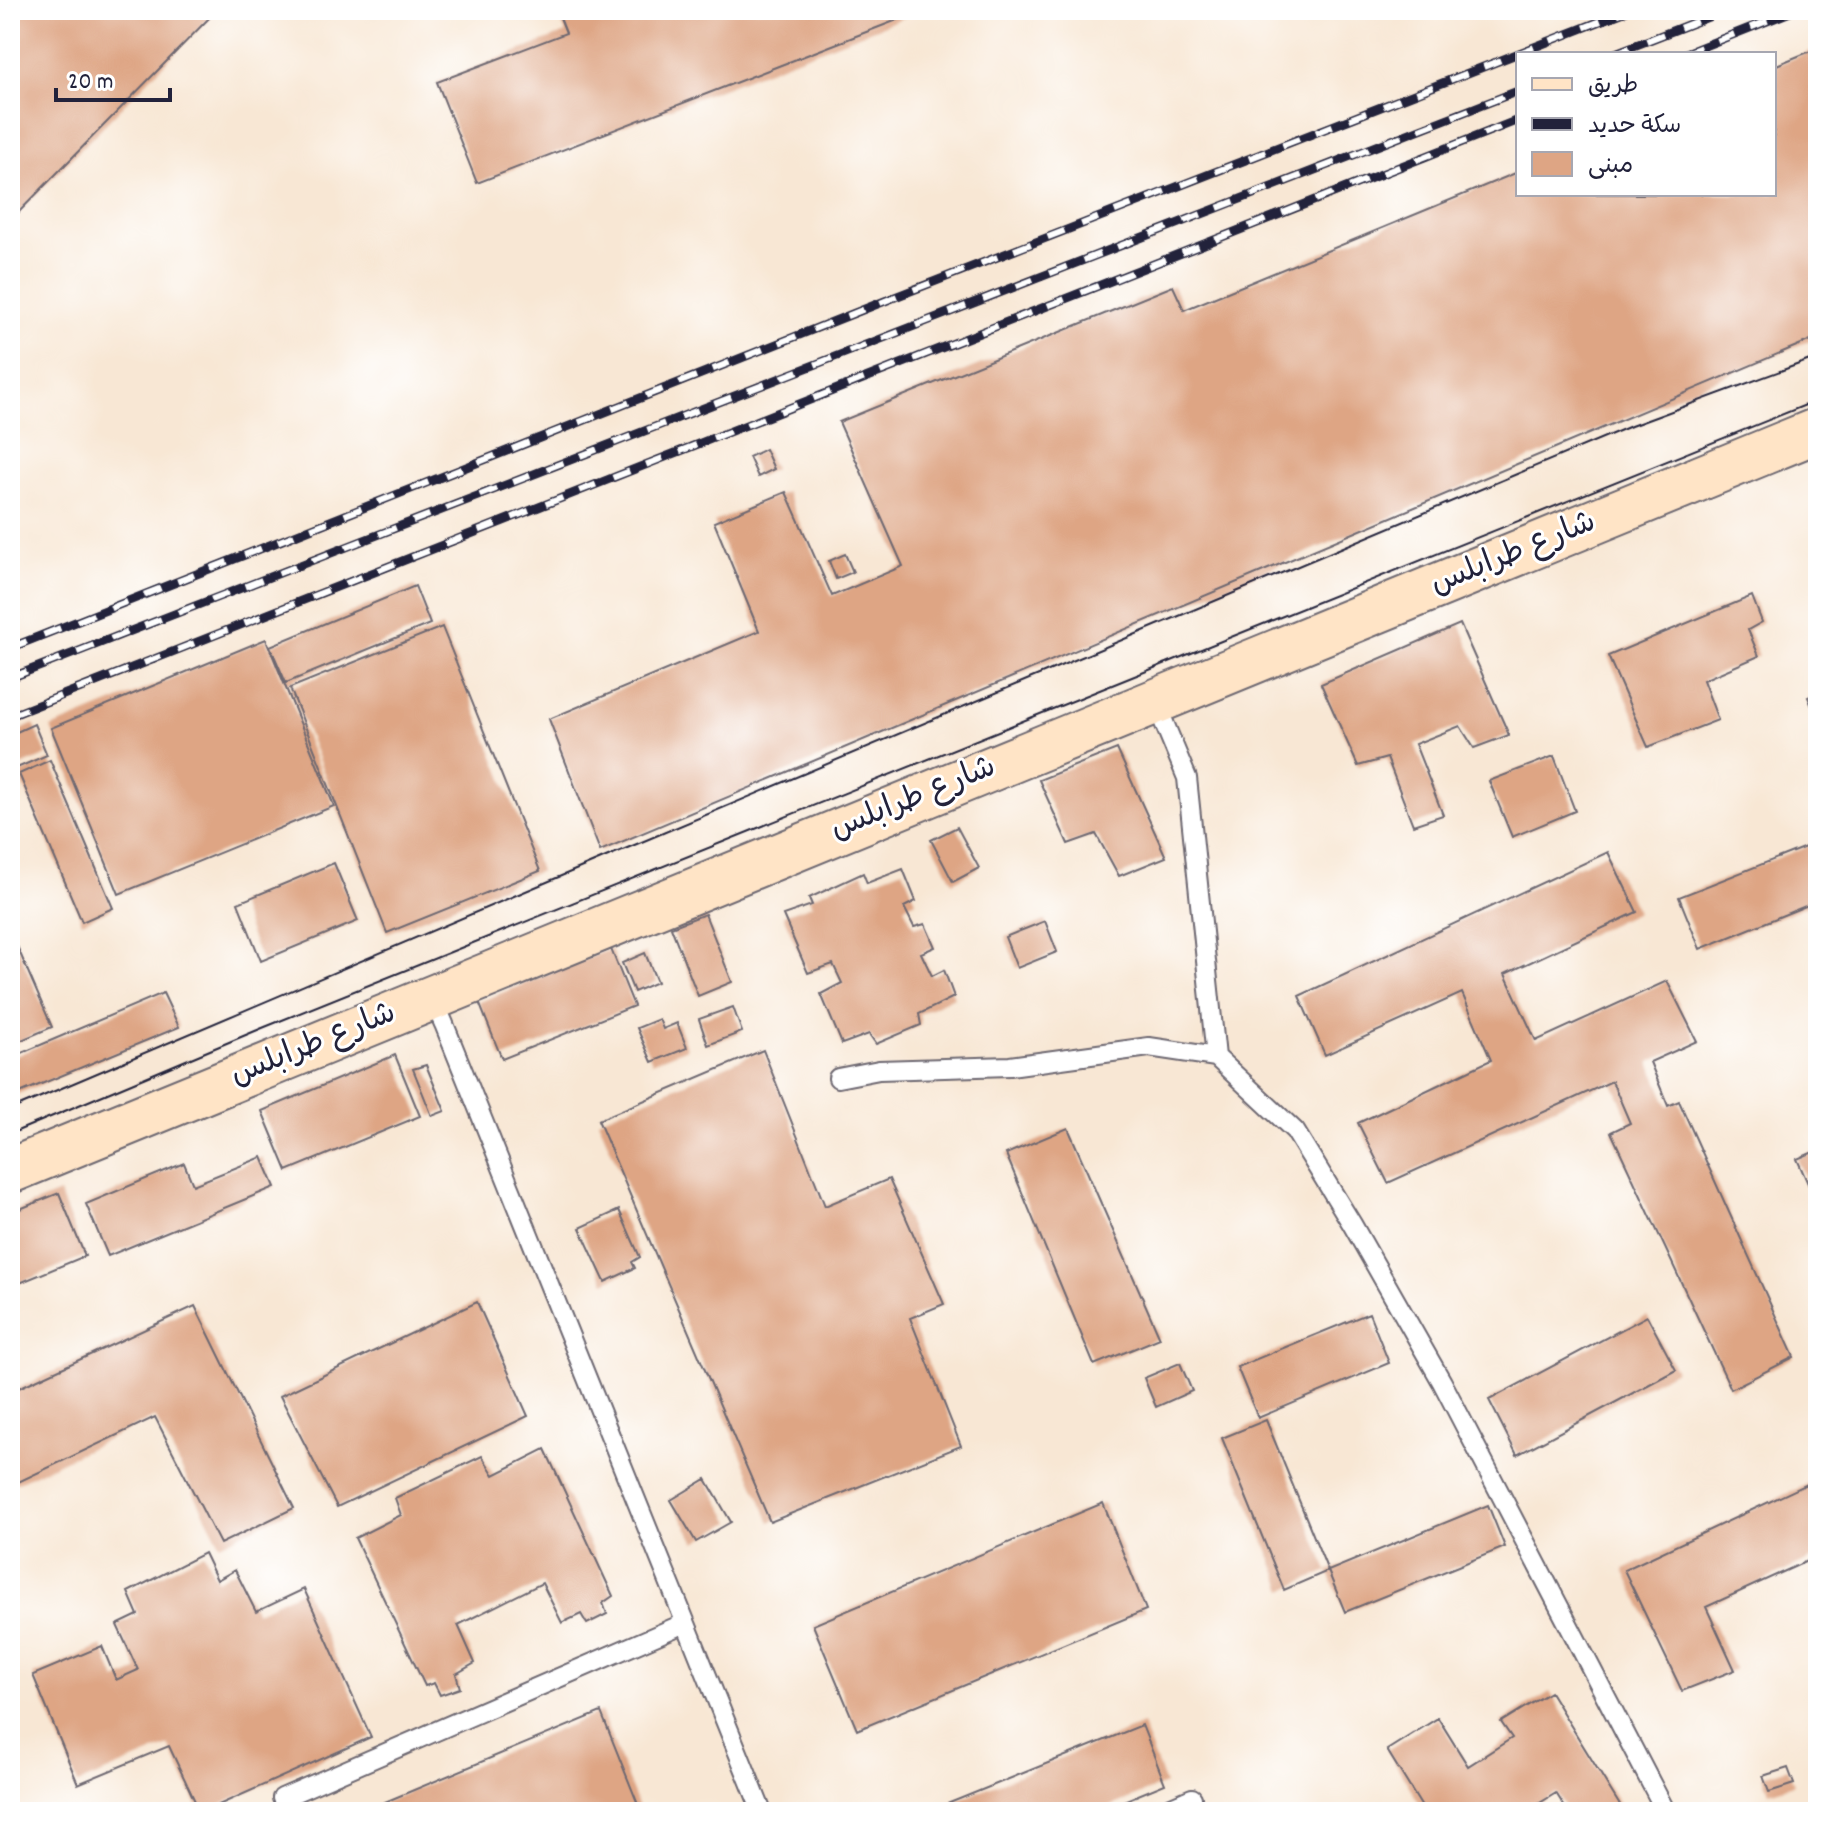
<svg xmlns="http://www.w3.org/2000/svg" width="1828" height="1822" viewBox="0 0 1828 1822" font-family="Dekko,'Playpen Sans Arabic',sans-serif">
<rect width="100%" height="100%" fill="#fff"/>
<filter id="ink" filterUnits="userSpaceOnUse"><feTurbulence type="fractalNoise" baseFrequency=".0125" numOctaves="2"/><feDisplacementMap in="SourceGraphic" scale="16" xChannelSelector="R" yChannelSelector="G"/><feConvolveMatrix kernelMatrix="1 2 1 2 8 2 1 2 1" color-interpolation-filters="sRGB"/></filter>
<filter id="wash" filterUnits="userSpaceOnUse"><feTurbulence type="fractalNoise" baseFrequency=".006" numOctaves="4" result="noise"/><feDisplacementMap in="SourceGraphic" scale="32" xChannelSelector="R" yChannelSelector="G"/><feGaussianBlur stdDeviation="1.8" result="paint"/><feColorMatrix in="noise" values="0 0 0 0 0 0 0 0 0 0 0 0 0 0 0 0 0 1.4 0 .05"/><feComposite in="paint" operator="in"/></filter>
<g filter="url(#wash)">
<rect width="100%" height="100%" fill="#f8e7d4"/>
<g id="blocks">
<path fill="#dea584" d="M22,10h195l-207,211v-199z
M557,10h366l-446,173 -40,-101 129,-49z
M1818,48v289l-1218,514 -51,-132 210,-88 -45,-109 72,-30 46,104 71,-30 -64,-144 334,-136 11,24 334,-138v22h256v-128z
M765,449l9,20 -16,8 -9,-20z
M845,554l8,18 -17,7 -7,-18z
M415,586l15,38 -144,59 -16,-37z
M1752,596l10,26 -14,8 11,26 -56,24 15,40 -70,27 -40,-91z
M1460,624l49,111 -35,13 -14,-22 -45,18 28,71 -30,10 -26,-67 -29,8 -37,-82z
M442,627l98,244 -153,62 -97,-245z
M266,639l68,167 -215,88 -68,-166z
M1818,693v27l-10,-23z
M34,724l13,31 -37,16v-36z
M1117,749l49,108 -47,19 -23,-42 -28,10 -29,-64z
M1554,756l21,55 -63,26 -23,-56z
M50,760l63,148 -31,14 -63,-148z
M957,827l22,41 -26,14 -22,-42z
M1818,842v59l-118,48 -21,-52z
M1608,852l29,60 -132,62 31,67 131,-60 30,60 -47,21 18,44 11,-5 115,256 -63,32 -120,-257 19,-9 -18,-42 -224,102 -30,-60 133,-63 -29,-67 -137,62 -26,-59z
M334,863l24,58 -97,40 -23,-58z
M903,869l13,32 -12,6 10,20 11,-3 10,23 -14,6 11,23 12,-6 10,27 -35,17 2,11 -45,19 -7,-10 -27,10 -21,-50 21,-11 -9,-19 -25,9 -25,-58 29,-10 -3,-7 54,-25 4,10z
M705,914l27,68 -34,14 -27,-69z
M1045,921l12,31 -40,16 -12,-31z
M10,930l42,97 -42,18z
M611,949l23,57 -132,53 -23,-57z
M645,953l12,29 -23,10 -12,-29z
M163,993l16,34 -169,70v-39z
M733,1007l9,25 -34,13 -9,-26z
M659,1019l4,10 14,-6 10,25 -35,14 -15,-34z
M763,1050l62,156 64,-27 55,125 -34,14 51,128 -191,76 -172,-402z
M395,1055l25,61 -133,55 -25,-60z
M426,1065l19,46 -13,5 -19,-47z
M1068,1128l92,210 -66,27 -88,-211z
M1818,1150v56l-21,-47z
M262,1157l13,30 -167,69 -22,-52 98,-41 9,22z
M59,1193l26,63 -75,31v-74z
M619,1210l21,47 -8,5 3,6 -30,14 -25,-54z
M477,1302l51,114 -191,91 -57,-111z
M195,1306l99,202 -74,36 -65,-127 -145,69v-94z
M1369,1313l20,50 -131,55 -21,-51z
M1647,1316l29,54 -159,85 -28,-55z
M1180,1363l12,28 -36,16 -12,-29z
M1266,1420l62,151 -44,19 -62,-152z
M545,1449l68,147 -10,7 4,11 -20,10 -6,-10 -19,9 -20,-40 -84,42 17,38 -19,11 4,14 -20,7 -6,-12 -9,3 -70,-148 46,-23 -6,-17 87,-42 12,19z
M706,1479l25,43 -35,20 -25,-42z
M1818,1479v77l-112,51 29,63 -53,21 -58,-121z
M1103,1503l43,107 -289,120 -44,-105z
M1488,1505l17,42 -160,65 -17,-41z
M204,1553l13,27 18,-10 21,42 48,-23 67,148 -168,75h-3l-31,-66 -91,38 -45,-109 69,-29 14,34 22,-10 -21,-45 21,-10 -10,-23z
M1550,1692l74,120h-56l-12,-19 -31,19h-100l-38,-62 51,-32 30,48 44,-28 -11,-16z
M601,1712l40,100h-280z
M1142,1725l23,59 -68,28h-152l-3,-6z
M1788,1768l6,16 -25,8 -6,-16z"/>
</g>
</g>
<g filter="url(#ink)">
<use href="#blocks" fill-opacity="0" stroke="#6d6771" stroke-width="2"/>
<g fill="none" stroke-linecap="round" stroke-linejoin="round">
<g stroke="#6d6771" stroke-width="22">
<path id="service" d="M1155,701l32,77 29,279 79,74 57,93 90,158 224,430
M432,997l12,27 318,788
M838,1078l41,-8 131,-4 139,-19 67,10
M282,1798l403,-175
M1160,1812l32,-14"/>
</g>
<g stroke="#6d6771" stroke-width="48">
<path id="secondary" d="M10,1171l1808,-741"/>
</g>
<use href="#service" stroke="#fff" stroke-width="18"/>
<use href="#secondary" stroke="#ffe4c6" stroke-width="44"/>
<path stroke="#22223b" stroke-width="2" d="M10,1110l603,-256 1018,-428 187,-69
M10,1134l250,-105 1558,-629"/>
<g stroke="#22223b" stroke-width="9">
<path id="rail" d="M1613,54l113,-44
M1684,54l111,-44
M10,648l885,-351 734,-287
M10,678l1508,-587
M10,716l1508,-596"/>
</g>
<use href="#rail" stroke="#fff" stroke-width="6" stroke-dasharray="18" stroke-linecap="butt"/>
</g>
</g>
<g text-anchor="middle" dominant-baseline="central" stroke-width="6" stroke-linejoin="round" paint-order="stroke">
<g font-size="32" fill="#22223b" stroke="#fff">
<text transform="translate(1514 555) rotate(-22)">شارع طرابلس</text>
<text transform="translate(914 800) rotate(-22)">شارع طرابلس</text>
<text transform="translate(314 1046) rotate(-22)">شارع طرابلس</text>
</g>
</g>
<rect width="1828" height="1822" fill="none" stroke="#fff" stroke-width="40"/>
<rect x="1516" y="52" width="260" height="144" fill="#ffffff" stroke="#a7a7b1" stroke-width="2"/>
<rect x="1532" y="78" width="40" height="12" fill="#ffe4c6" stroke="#a7a7b1" stroke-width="2"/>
<text x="1588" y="92" font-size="24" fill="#22223b">طريق</text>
<rect x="1532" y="118" width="40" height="12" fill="#22223b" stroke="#a7a7b1" stroke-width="2"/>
<text x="1588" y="132" font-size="24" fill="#22223b">سكة حديد</text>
<rect x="1532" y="152" width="40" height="24" fill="#dea584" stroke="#a7a7b1" stroke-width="2"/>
<text x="1588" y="172" font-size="24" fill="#22223b">مبنى</text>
<path d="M56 88v12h114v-12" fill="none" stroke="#22223b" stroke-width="4"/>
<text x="68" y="88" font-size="24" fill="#22223b" stroke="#ffffff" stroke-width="6" paint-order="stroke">20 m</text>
</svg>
